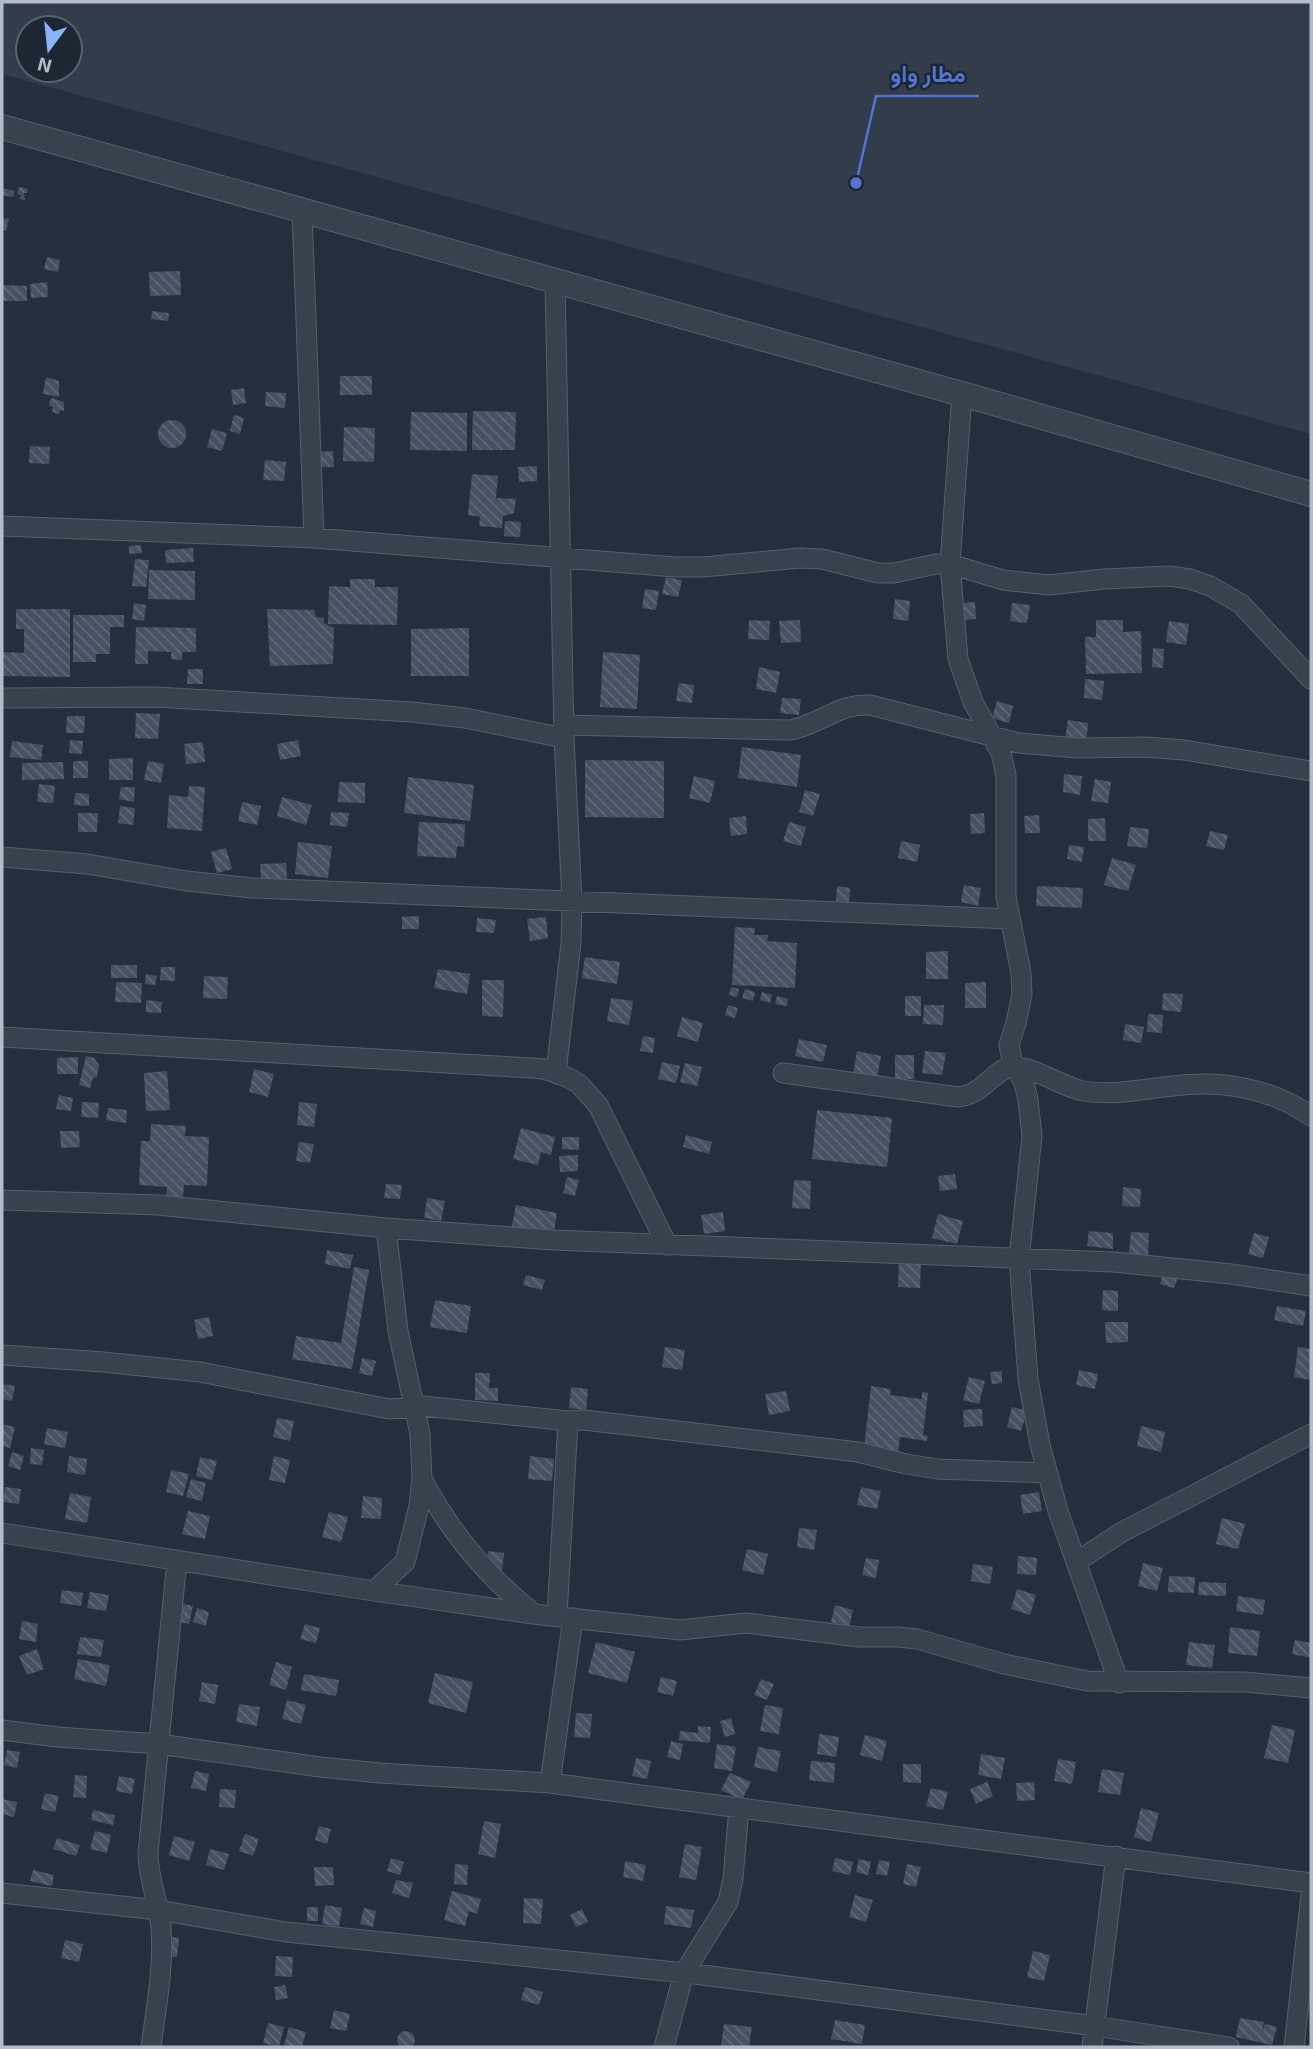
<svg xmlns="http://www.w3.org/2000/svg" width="1313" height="2049" viewBox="0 0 1313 2049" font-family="'Exo 2',Vazirmatn,sans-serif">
<defs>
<pattern id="building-back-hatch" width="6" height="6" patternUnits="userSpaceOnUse" patternTransform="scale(1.75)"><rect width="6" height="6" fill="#455162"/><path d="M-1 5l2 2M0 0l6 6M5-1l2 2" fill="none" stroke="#5d6877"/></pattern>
</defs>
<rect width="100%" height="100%" fill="#242f3e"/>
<path fill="#323c4b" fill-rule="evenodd" d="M2,2h1309v432l-1309,-360zM28,28h42v42h-42z"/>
<path fill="url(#building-back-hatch)" d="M19,187l9,2 -1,4h-3l1,7 -5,-1 1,-4 -4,-1z
M2,188l12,3 -1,6 -11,-2z
M2,218l7,1 -3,12 -4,-1z
M47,257l13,3 -2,12 -14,-3z
M180,271l1,24 -31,1 -1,-24z
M47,282l1,15 -17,1 -1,-14z
M2,285l25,1v15h-25z
M152,311l17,2 -1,8 -17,-2z
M340,376h32v19h-32z
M46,377l13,4v16l-16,-3z
M244,388l2,15 -13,2 -2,-15z
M266,392l20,1 -1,15 -20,-2z
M52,398l12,4v9l-4,-1 -1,4 -7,-2 1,-5 -3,-1 -1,-4z
M473,411l43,1 -1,38h-43z
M411,412l56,1v38l-57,-1z
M234,415l10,3 -4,16 -10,-3z
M158 434a14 14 0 1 1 28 0a14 14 0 1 1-28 0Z
M344,427l31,1 -1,34 -31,-1z
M212,429l15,4 -5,18 -15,-4z
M30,446l20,1 -1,17 -20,-1z
M333,451l1,16h-16l-1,-15z
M265,460l21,2 -2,19 -21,-1z
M537,466v15l-18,1 -1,-15z
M472,474l26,2 -2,22 20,1 -2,14 -11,3 -1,12 -23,-2 1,-9 -12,-2z
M505,521l16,1 -1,15 -16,-1z
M141,545l1,8 -13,1v-8z
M193,548l1,14 -28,1 -1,-13z
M135,559l14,1 -3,27 -14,-1z
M149,570l46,1v29l-47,-1z
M666,577l16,3 -4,17 -16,-3z
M350,579h25v8h23l-1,38 -69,-1 1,-38 21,1z
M645,589l14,2 -3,19 -14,-2z
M895,599l15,2 -2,20 -15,-2z
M975,602l1,17 -14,1 -1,-17z
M134,603l12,2 -2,16 -12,-2z
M1012,603l18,2 -3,18 -17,-2z
M16,609h54v68l-68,-1v-24l22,1v-24h-8z
M267,609l47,1 2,7 8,1v5l10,5 -1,36 -63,2z
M73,615h51v12h-14v27h-14v8h-23z
M749,620l21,1 -1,19 -21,-1z
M800,620l1,22 -20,1 -2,-22z
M1096,620h27v12l18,-1 1,42 -56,1 -1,-37h11z
M1169,621l20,3 -3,21 -20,-3z
M136,627l60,1v24h-14v8l-11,-1v-7l-23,-1v13h-13z
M469,628v48h-58v-47z
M1153,648l11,1 -1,19 -11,-1z
M603,652l37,3 -3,54 -37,-2z
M759,667l21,5 -4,21 -20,-4z
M188,669h15v15h-16z
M1085,679l19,2 -2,19 -18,-2z
M679,683l15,2 -2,18 -16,-2z
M782,698l19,1 -2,16 -19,-2z
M997,701l16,5 -4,17 -17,-5z
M136,713l24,1 -2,25 -23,-1z
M67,716h18l-1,17h-18z
M1068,720l20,3 -2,21 -21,-3z
M70,740l13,1 -1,13 -13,-1z
M298,740l3,16 -21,4 -3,-16z
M12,741l31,4 -2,15 -31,-3z
M203,742l2,20 -19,2 -2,-20z
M742,747l59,8 -4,32 -59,-9z
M133,758v22h-24v-21z
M585,760l79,1v57l-79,-1z
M73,761h15v17h-15z
M148,761l16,3 -3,19 -17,-3z
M63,762l1,17 -42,1v-17z
M1064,774l18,2 -2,19 -17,-3z
M694,776l21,5 -5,22 -21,-5z
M408,777l66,8 -4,36 -66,-8z
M1095,779l16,3 -3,21 -17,-2z
M339,782l26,1v20l-27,-1z
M39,784l16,2 -2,17 -16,-1z
M189,786l16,1 -3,44 -35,-3 2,-33 19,2z
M121,787h14l-1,15 -15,-3z
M805,790l15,4 -7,22 -14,-4z
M75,793l14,1v12l-15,-1z
M282,797l30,8 -6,20 -29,-9z
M242,802l19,4 -4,19 -19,-4z
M120,806l15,2 -2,17 -15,-2z
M331,812l18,1 -2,14 -17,-2z
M78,813h20l-1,19h-19z
M984,813l1,20 -14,1 -1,-20z
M1039,815l1,18h-15l-1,-17z
M746,816l1,18 -16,2 -2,-18z
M1105,818l1,23h-18v-22z
M419,822l46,2 -1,23 -7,-1 -1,12 -39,-2z
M789,822l17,5 -5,19 -18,-5z
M1130,827l19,2 -2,19 -20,-2z
M1210,831l18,4 -4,15 -18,-4z
M901,841l19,4 -3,17 -19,-4z
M298,842l34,4 -4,32 -33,-4z
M1069,845l15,2 -2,15 -15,-3z
M226,848l6,21 -15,4 -6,-21z
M1112,858l24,7 -8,26 -24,-6z
M286,863l1,16h-26l-1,-15z
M964,885l17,3 -3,18 -17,-4z
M837,886l13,2 -1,14 -13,-1z
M1037,886l46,2 -1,20 -46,-2z
M419,916v13h-17v-12z
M546,917l2,21 -18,3 -3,-22z
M477,918l19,2 -2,13 -18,-1z
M735,927l20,1 -1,7h14l-1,6 30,2 -2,45 -63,-3z
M948,951v28h-22v-27z
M585,957l35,5 -3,22 -35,-6z
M111,965h26v13h-26z
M161,967h14v14l-15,-1z
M438,969l32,5 -3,20 -33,-6z
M146,974l11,2 -2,9 -10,-1z
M204,976l24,1 -1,22 -24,-1z
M482,980h22l-1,37 -21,-1z
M116,982l26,1 -1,20 -26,-1z
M986,982v26h-21v-25z
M731,987l8,2 -2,8 -8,-2z
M745,989l10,3 -2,9 -11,-3z
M762,992l10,3 -2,8 -10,-3z
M1163,993l20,1 -2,18 -19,-2z
M777,996l11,3 -1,7 -12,-2z
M905,996h16v20h-16z
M611,998l22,3 -4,24 -22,-4z
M146,1000l16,2 -1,11 -15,-1z
M728,1005l10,3 -3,10 -10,-3z
M924,1005h20l-1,20 -20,-1z
M1148,1014l15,1 -1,18 -15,-1z
M682,1017l21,6 -5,19 -21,-6z
M1125,1024l19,3 -3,16 -18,-3z
M643,1036l12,2 -2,15 -13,-2z
M799,1039l28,6 -4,17 -28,-6z
M857,1051l24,5 -4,22 -24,-5z
M925,1051l21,2 -4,22 -20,-2z
M895,1055h19v24h-19z
M86,1056l8,2 5,7 -2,12 -4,1 -3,10 -11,-3z
M78,1057v17h-21v-16z
M662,1062l18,4 -4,17 -18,-4z
M685,1063l17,4 -5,19 -17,-4z
M254,1069l20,5 -6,23 -19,-5z
M167,1071l3,39 -24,1 -2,-38z
M59,1095l14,3 -2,13 -15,-2z
M82,1102l17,1 -1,15 -17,-1z
M299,1102l18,2 -3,23 -17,-2z
M108,1108l19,2 -1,13 -20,-3z
M817,1110l75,8 -5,49 -75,-8z
M151,1124l35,2 -1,10 24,1 -2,49 -23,-1 -1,13 -17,-1 1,-10 -28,-2 2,-44h9z
M521,1128l34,9 -4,18 -10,-3 -3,13 -25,-6z
M60,1131h19l1,16 -19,1z
M686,1135l26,7 -3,12 -26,-7z
M562,1137h17v13l-17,-1z
M299,1142l15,2 -4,19 -14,-2z
M578,1155v16l-18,1 -1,-16z
M955,1174l2,15 -17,2 -2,-15z
M567,1177l12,3 -4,16 -12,-3z
M794,1180l17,1 -1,28 -18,-1z
M386,1184l16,1 -2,14 -16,-1z
M1123,1187l18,2 -1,18 -18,-1z
M427,1198l18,3 -4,20 -17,-3z
M516,1205l41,8 -4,25 -42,-8z
M723,1212l2,19 -21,3 -3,-19z
M938,1214l25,7 -6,23 -25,-6z
M1089,1231l24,2v16l-26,-3z
M1131,1232l18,1 -1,22 -19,-1z
M1254,1233l15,4 -6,21 -15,-4z
M327,1250l26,5 -3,14 -25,-5z
M899,1261l22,1 -1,26 -22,-1z
M354,1267l15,3 -17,99 -60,-10 4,-23 45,7z
M1165,1269l14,5 -5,14 -14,-4z
M526,1275l19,5 -3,10 -19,-5z
M1103,1290l15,1v20l-16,-1z
M435,1300l36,6 -4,27 -37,-6z
M1277,1306l29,5 -3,15 -29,-6z
M209,1317l4,19 -15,3 -4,-19z
M1105,1322h23v20l-22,1z
M665,1347l20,3 -3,20 -20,-3z
M1298,1347l13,2v31l-17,-3z
M362,1358l14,3 -4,15 -13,-3z
M1079,1370l19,4 -3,15 -19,-4z
M1002,1371v12l-10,1 -2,-12z
M475,1373h15l-1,15h9v13l-23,-1z
M969,1377l16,4 -6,23 -16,-4z
M2,1384l13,2 -3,15 -10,-2z
M871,1386l20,3 -1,6 32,4v-7l6,1 -5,42 5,1 -1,5 -27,-4 -2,16 -34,-5z
M571,1387l17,2 -2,21 -17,-2z
M786,1391l4,20 -21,4 -4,-21z
M1012,1407l15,4 -6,20 -14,-4z
M982,1409l1,17 -19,1 -1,-17z
M277,1418l17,3 -4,20 -17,-4z
M2,1424l13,3 -5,21 -8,-2z
M1141,1426l24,6 -4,20 -24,-6z
M47,1428l21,4 -3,16 -21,-4z
M31,1448l13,2 -2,15 -12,-1z
M12,1452l12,4 -4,14 -12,-4z
M69,1456l18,3 -2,16 -18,-3z
M274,1456l16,4 -5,23 -16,-3z
M530,1456l24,3 -2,22 -24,-2z
M200,1457l17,4 -5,19 -16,-4z
M171,1470l18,4 -6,22 -17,-4z
M191,1479l15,4 -4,18 -16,-4z
M5,1487l16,2 -2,15 -16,-2z
M861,1487l20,4 -4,18 -20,-4z
M1039,1492l3,19 -19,3 -3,-19z
M70,1493l21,4 -4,26 -22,-4z
M363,1496l19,2 -1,21 -20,-1z
M188,1511l22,5 -5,23 -23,-5z
M329,1512l19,5 -7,25 -19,-5z
M1222,1518l23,6 -7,25 -22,-5z
M799,1528l18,2 -3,20 -17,-3z
M747,1549l21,5 -5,21 -21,-5z
M488,1551l16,2 -2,18 -16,-2z
M1018,1556l19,2 -1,17 -19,-1z
M866,1558l13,2 -3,18 -14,-3z
M1143,1563l20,5 -6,23 -19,-5z
M973,1564l20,3 -3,17 -19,-3z
M1169,1576l26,1 -1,16 -26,-1z
M1199,1582l27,1v13l-28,-1z
M1017,1589l19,6 -6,20 -19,-6z
M62,1590l21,3 -2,13 -21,-3z
M90,1592l19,3 -3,16 -19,-3z
M1238,1596l27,4 -2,15 -27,-4z
M179,1603l14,3 -4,18 -13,-3z
M835,1605l18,5 -4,17 -18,-5z
M197,1608l12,4 -3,14 -13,-4z
M22,1621l16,3 -2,18 -17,-3z
M305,1624l15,4 -4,15 -16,-4z
M1230,1627l30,4 -3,25 -29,-3z
M80,1637l24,3 -3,17 -24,-3z
M1295,1640l16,3v15l-19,-4z
M596,1642l39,10 -8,31 -39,-10z
M1189,1642l26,3 -3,23 -26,-3z
M37,1649l7,20 -17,6 -8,-19z
M78,1659l32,6 -4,21 -32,-7z
M276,1662l16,5 -6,23 -17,-5z
M435,1673l38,9 -7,31 -38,-10z
M304,1674l35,6 -3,16 -35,-6z
M661,1677l16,4 -4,15 -16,-4z
M761,1679l13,5 -7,16 -13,-5z
M202,1682l16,3 -3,19 -16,-3z
M287,1700l19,5 -5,19 -19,-5z
M239,1704l21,3 -3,19 -21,-4z
M765,1705l18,3 -4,26 -19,-3z
M576,1713l16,1 -2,24 -16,-1z
M731,1718l4,16 -10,3 -5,-16z
M1272,1725l23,5 -7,33 -24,-5z
M698,1726l13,1 -1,16 -31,-3 1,-9 18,2z
M819,1734l20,3 -3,20 -19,-3z
M865,1735l22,6 -5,20 -22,-6z
M671,1741l12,3 -3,16 -13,-3z
M717,1744l19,3 -4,24 -18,-3z
M758,1747l23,4 -4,21 -23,-5z
M7,1750l13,2 -3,16 -13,-3z
M981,1754l24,4 -4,21 -23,-4z
M636,1758l15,3 -4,18 -15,-3z
M1058,1759l18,3 -4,22 -18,-3z
M811,1761l24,2 -1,20 -25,-3z
M903,1764h18v19l-18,-1z
M1102,1769l22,4 -4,22 -22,-3z
M195,1771l14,3 -3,17 -15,-3z
M730,1773l21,9 -9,18 -21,-10z
M75,1775l12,1 -1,22 -13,-1z
M119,1776l16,3 -3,15 -16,-3z
M987,1782l6,14 -17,8 -6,-15z
M1034,1782l1,18 -18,1 -1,-18z
M931,1788l17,4 -5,18 -17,-4z
M220,1789l16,1 -1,18 -16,-1z
M45,1793l14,3 -4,16 -14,-3z
M2,1799l15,3 -3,15 -12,-3z
M1141,1808l18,5 -8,29 -17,-5z
M93,1810l22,5 -2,10 -22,-5z
M484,1821l17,3 -6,34 -17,-4z
M319,1826l12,3 -4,15 -12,-4z
M95,1831l16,4 -4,18 -17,-4z
M245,1834l14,5 -6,17 -14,-5z
M174,1836l21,6 -6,19 -20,-6z
M57,1838l23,7 -4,11 -23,-7z
M685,1844l17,3 -6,33 -17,-3z
M210,1849l19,5 -5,16 -18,-5z
M391,1858l13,4 -4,13 -13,-4z
M835,1858l18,4 -3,13 -18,-4z
M859,1859l12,3 -3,13 -12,-3z
M879,1860l11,2 -3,14 -11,-2z
M625,1861l21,4 -3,16 -20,-4z
M455,1864l13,1 -1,20 -13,-1z
M907,1864l14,3 -5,20 -13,-3z
M314,1867h19l1,18 -19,1z
M33,1870l21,5 -2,11 -22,-5z
M396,1880l17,3 -4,15 -17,-5z
M452,1891l29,8 -4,15 -8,-3 -4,15 -21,-6z
M855,1895l18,5 -7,22 -17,-5z
M524,1898l19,1 -2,25 -18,-1z
M325,1905l17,3 -3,19 -17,-3z
M666,1906l28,4 -3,18 -27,-4z
M307,1907h11v14h-11z
M364,1908l12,3 -3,16 -13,-3z
M582,1909l6,13 -12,5 -6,-12z
M164,1936l15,2 -2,19 -15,-1z
M65,1940l18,4 -4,18 -18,-4z
M1033,1951l17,4 -6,26 -17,-4z
M276,1956l17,1 -1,20 -17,-1z
M285,1985l3,13 -12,2 -2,-13z
M525,1987l18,5 -4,13 -18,-5z
M334,2010l16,4 -4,17 -16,-3z
M1240,2018l24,4 -3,14 4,-12 12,3 -5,18 -36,-8z
M835,2020l30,5 -3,19 -31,-5z
M268,2023l16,4 -5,20 -16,-4z
M724,2024l28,3 -3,20 -28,-1z
M289,2027l17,5 -4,15 -18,-2z
M397 2040a9 9 0 1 1 18 0a9 9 0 1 1-18 0Z"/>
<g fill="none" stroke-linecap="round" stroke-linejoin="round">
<g stroke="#565f6c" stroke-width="21">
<path id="minor" d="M302,211l12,327
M555,281l9,457 8,163 -1,42 -15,129
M962,394l-12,170 8,95 15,43 28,51 5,22v122l15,76 1,21 -6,29 -7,22 3,15 12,23 4,17 4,36 -13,123 9,120 12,66 18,66 61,172
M2,526l312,12 361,29h28l97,-9 22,1 56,14h16l42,-9h14l53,16 46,5 55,-6 65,-3 21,3 20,7 31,18 70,75
M2,698l154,-1 256,15 53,6 99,20
M564,725l226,5c30,-5 48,-27 80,-25l149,38 58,5 69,-1 38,3 127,21
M2,857l85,7 100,17 65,7 758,31
M2,1037l529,31 13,1 23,8 12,7 19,21 69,140
M783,1073l175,24c26,-2 37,-30 55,-30 19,-1 50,20 70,24 31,5 60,-2 90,-5 48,-6 98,2 138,30
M2,1200l156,5 228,23 168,12 560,22 117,12 80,12
M2,1355l101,7 97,10 189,37 34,-3 145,15 16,-1 274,32 48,12 32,5 109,4
M422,1479c28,53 63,96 111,134
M2,1533l372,58 159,23 147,16 66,-7 113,14h39l19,2 87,25 83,17 158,1 66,6
M1076,1562l46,-30 189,-98
M374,1591l31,-29 14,-56 3,-27 -2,-45 -22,-103 -12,-103
M557,1616l11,-195
M2,1730l55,7 102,7 161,23 60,6 170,10 761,100
M550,1783l23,-165
M2,1893l156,17 128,22 409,42 400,52 134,21
M151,2047c5,-39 13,-79 10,-119 -2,-26 -13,-49 -13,-75l29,-293
M664,2047l20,-74 44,-71 5,-23 6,-72
M1092,2047l24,-191
M1294,2047l17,-152"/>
</g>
<g stroke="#565f6c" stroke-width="26">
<path id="tertiary" d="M2,127l960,267 349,100"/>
</g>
<use href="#minor" stroke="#38414e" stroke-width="19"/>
<use href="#tertiary" stroke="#38414e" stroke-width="24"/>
</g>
<path fill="none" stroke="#5274d3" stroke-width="2.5" d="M856 183L876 96H979"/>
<circle fill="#5274d3" stroke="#1d2633" stroke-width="2.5" cx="856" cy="183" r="7"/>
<g font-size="23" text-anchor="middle" font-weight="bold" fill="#5274d3" stroke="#1d2633" stroke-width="5" stroke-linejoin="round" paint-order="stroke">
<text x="928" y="82">مطار واو</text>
</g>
<rect width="1313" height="2049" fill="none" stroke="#b4bcc9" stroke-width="7"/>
<g transform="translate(49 49) rotate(195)"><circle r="33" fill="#1d2633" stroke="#59626f" stroke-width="2"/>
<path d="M0-5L12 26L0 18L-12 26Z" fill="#8ab4f8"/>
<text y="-10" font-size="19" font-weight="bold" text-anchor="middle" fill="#b4bcc9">N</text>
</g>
</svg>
